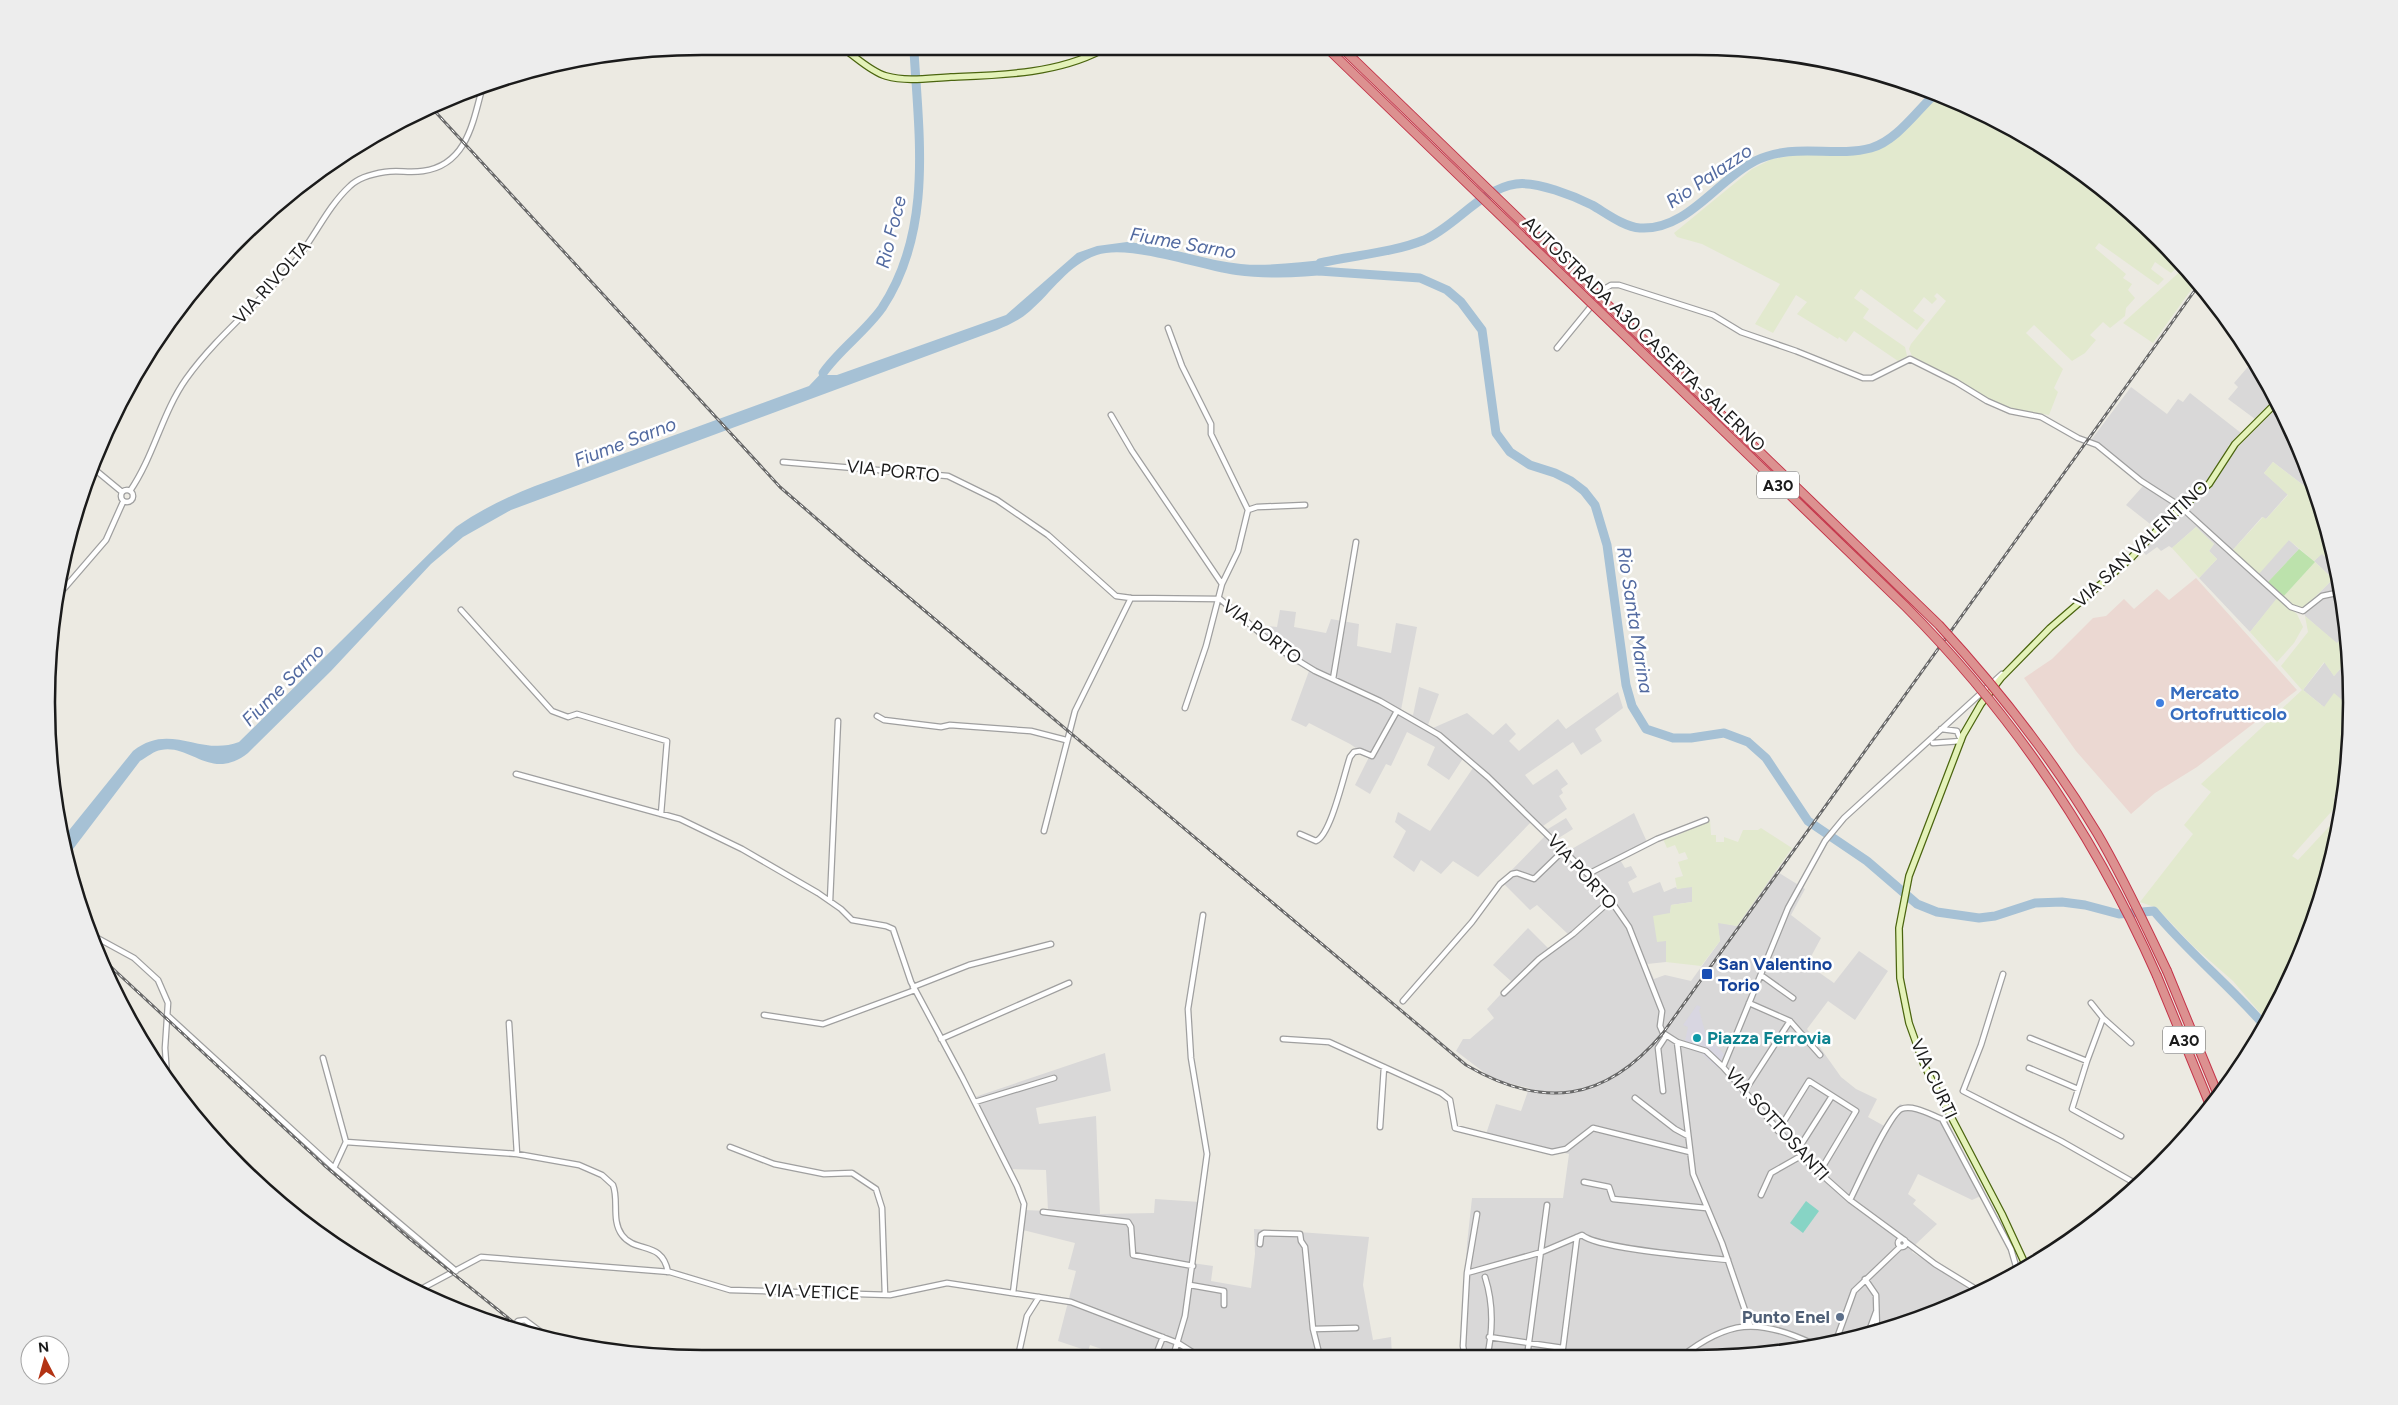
<svg xmlns="http://www.w3.org/2000/svg" width="2398" height="1405" viewBox="0 0 2398 1405" font-family="Figtree,sans-serif">
<rect width="100%" height="100%" fill="#eceae2"/>
<path fill="#d9d8d8" d="M2253,361l21,39 -19,19 -27,-20 10,-12 -4,-4z
M2131,387l36,27 11,-15 5,3 7,-9 51,40 -13,13 6,5 44,-44 24,44 13,43 -42,-32 -9,11 24,21 -22,25 -4,-2 -31,35 58,-12 10,9 -31,33 13,12 -31,38 -51,-54 18,-19 -8,-8 5,-7 -18,-17 -24,21 -3,-2 -8,5 -4,-4 -11,8 -10,-11 18,-17 -28,-22 17,-19 -44,-38 -11,-4z
M2322,553l8,7 4,-4 5,18 3,26 -3,4 3,3 1,8 -2,4 3,2 1,13 -8,10 -32,-28 -2,-7 30,-30 -19,-18z
M1280,610l16,2 -2,15 32,6 5,-14 28,5 -2,22 34,7 5,-30 21,4 -16,83 12,5 6,-28 20,7 -11,31 5,3 34,-15 26,22 13,-12 10,11 -7,7 10,10 39,-32 8,10 52,-37 5,16 -28,21 7,12 -21,14 -8,-13 -48,33 8,10 24,-16 11,15 -7,5 2,4 -4,3 8,13 -24,17 5,3 18,-11 7,11 -16,10 13,11 64,-37 13,29 -58,28 6,4 24,-16 6,10 6,-2 6,11 -9,5 5,11 27,-11 4,10 12,-5 1,2 15,-3v16l-21,3 -5,57 -19,2 7,15 11,-4 26,6 29,-40 -3,-19 20,4 39,-55 29,18 -14,26 30,23 -14,26 27,19 25,-32 29,20 -33,49 -27,-19 -21,28 34,48 15,12 21,10 -9,18 18,10 14,-23 43,14 40,77 -11,5 -54,-26 -10,20 8,6 -3,4 24,20 -21,20 -4,8 63,41 -69,31 -167,33h-278l6,-113 5,-46h91l6,-44 -83,-20 10,-30 25,7 8,-23 -26,-6 -17,-8 -30,-23 7,-12h7l24,-21 -7,-9 25,-27 -19,-17 35,-37 20,20 21,-13 -32,-30 -7,5 -29,-29 45,-46 -15,-13 -53,55 -25,-16 -12,13 -20,-14 -7,12 -21,-15 13,-26 -11,-9 3,-10 32,19 45,-66 -11,-8 -15,23 -22,-15 8,-18 -28,-15 -16,34 -5,-2 -16,30 -15,-9 14,-28 -19,-13 -41,-21 -3,4 -15,-7 18,-49 -24,-13 -20,-18 3,-14 9,1z
M2348,660l4,41 -5,3 -23,3 -21,-17 22,-28 9,14z
M1105,1053l6,38 -75,17 3,16 57,-8 4,98 54,-1 1,-14 45,3 -8,61 21,3 -2,15 40,7 4,-34 -1,-25 115,8 -6,48 10,55 18,-3 1,20h-249l-22,-7 -2,5 -29,-10 -2,6 -30,-10 18,-70 -8,-2 7,-26 -52,-13 1,-20 24,1 -2,-41 -35,-1 -36,-72z"/>
<path fill="#ebd8d2" d="M2196,578l101,112 -100,77 -42,26 -24,21 -55,-63 -52,-73 28,-19 41,-41 13,-2 18,-17 10,10 23,-20 12,11z"/>
<path fill="#e2e9ce" d="M1936,96l124,61 99,81 22,26 -10,9 -16,-11 -4,7 13,10 -6,6 -59,-42 -4,5 31,26 -3,4 9,6 -4,6 7,8 -9,10 -1,8 -15,12 -7,-6 -13,13 6,5 -11,13 -13,8 -38,-36 -8,8 37,36 -9,19 4,4 -9,23 -31,-5 -24,-8 -82,-46 -3,-7 2,-5 35,-43 -9,-8 -3,3 3,3 -5,5 -8,-7 -11,14 12,9 -8,10 -56,-41 -7,9 15,11 -6,9 42,29 2,9 -9,5 -44,-30 -8,11 -7,-5 -1,2 -41,-25 10,-12 -11,-7 -23,38 -18,-9 25,-40 -78,-40 -25,-7 -3,-4 78,-64 20,-10 24,-4 55,-1 19,-3 15,-8z
M2184,268l12,15 -43,60 -30,-20z
M2273,462l42,32 8,29 -2,3h4l9,30 -4,5 -8,-7 -8,7 -25,-21 -31,35 -27,-23 32,-35 3,2 22,-24 -24,-22z
M2196,527l18,17 -5,7 8,8 -18,19 -27,-30z
M2315,562l18,17 -28,28 -8,1 -13,-12z
M2277,598l20,16 6,13 -9,16 -17,19 -27,-30z
M2305,616l32,27 8,-9 3,26 -14,16 -10,-14 -21,28 21,17 10,-14 13,11 4,-4 1,2 -9,85 -10,11 6,5 -47,53 6,4 43,-46 -2,16 -37,123 -36,67 -33,-39 -40,-35 -36,-38 -17,-6 53,-68 -9,-9 27,-33 -10,-8 101,-94 -21,-24 27,-34z
M1710,820l1,15h5v7h8v-5l14,5 5,-12h15l3,-2 31,20 -55,78 -19,-3 2,18 -19,25 -35,-4v-21l-9,1 -4,-26 17,-3 1,-8 21,-3v-15l-15,2 -2,-11 8,-2 -5,-14 10,-3 -3,-7 -6,2 -4,-9 -8,3 -4,-9 13,-3z"/>
<path fill="#bce2ac" d="M2299,549l16,13 -31,34 -16,-14z"/>
<path fill="#87d4c5" d="M1806,1201l13,10 -16,22 -13,-10z"/>
<path fill="#d8d6e1" d="M1697,1005l4,2 -2,3 7,25 18,19 -6,14 -16,-14 -18,-8 4,-19 -5,-2z"/>
<path fill="#a6c1d5" d="M1127,242c39,3 75,18 114,22 29,3 60,-3 89,-4l1,3 -10,3 1,5 9,3c-30,4 -65,5 -95,1 -36,-5 -107,-31 -139,-20 -29,10 -45,37 -67,56 -10,9 -21,14 -33,19l-486,180 -48,27 -32,27 -100,107 -83,82c-37,29 -57,-9 -87,-3 -7,1 -14,7 -21,11l-73,96 -5,-18 71,-88c37,-30 67,6 106,-9l217,-215c24,-17 51,-30 79,-41l274,-100 20,-21 -2,10h10l169,-60 71,-62 20,-7z"/>
<g fill="none" stroke-linecap="round" stroke-linejoin="round">
<path stroke="#a6c1d5" stroke-width="9" d="M1320,263c34,-8 72,-10 104,-23 32,-14 57,-51 92,-56 21,-3 58,12 76,21 14,8 32,22 48,23 47,3 77,-48 115,-67 39,-19 78,-3 116,-13 25,-7 45,-36 63,-53
M1319,271l101,7 27,12 14,12 21,28 14,103 14,19 20,13 25,8 16,8 13,10 11,14 12,40 19,140 6,21 14,23 27,9h18l33,-5 24,9 18,16 42,63 59,40 50,43 20,8 42,6 16,-2 40,-13 27,-1 23,3 34,9 35,-3c34,41 75,74 110,114
M823,373c17,-24 42,-41 59,-65 51,-77 37,-171 32,-257"/>
<g stroke="#9f9f9f" stroke-width="7">
<path id="minor" d="M1168,328l14,38 29,58v10l37,76 -10,41 -16,33
M1557,348l49,-60 5,-3h8l94,30 28,17 55,19 67,27h9l38,-19 46,23 31,19 23,10 31,6 37,21 19,7 44,36 42,27
M1111,415l21,36 90,133 -16,62 -21,62
M783,462l165,14 49,24 51,35 68,61 15,2 89,1 59,50 36,22 65,30 59,34 49,42 114,111 27,39 33,84 -2,15 3,7 14,9 29,9 17,16
M93,468l29,24
M121 496a6 6 0 1 1 12 0a6 6 0 1 1-12 0Z
M130,491c24,-35 32,-78 56,-112 30,-42 72,-75 106,-114 21,-24 34,-57 58,-79 9,-9 22,-12 35,-14 12,-2 25,1 38,-1 44,-6 50,-49 60,-86
M2182,508l109,99 12,4 19,-15 19,-4
M1248,510l9,-3 48,-2
M56,598l50,-58 17,-38
M461,610l91,101 16,6 9,-3 90,27 -6,73
M1333,679l23,-137
M877,716l7,4 57,7 9,-2 81,6 35,9
M1933,743l28,-2 -4,-10 -16,-2
M516,774l164,45 62,30 76,44 23,16 11,11 34,6 7,3 18,53 51,95 55,109 7,18 -11,89
M1044,831l31,-120 56,-113
M1300,834l16,7c15,-6 28,-67 34,-84l4,-5 6,-1 12,5 25,-45
M1588,874l69,-35 49,-19
M830,901l8,-180
M90,934l44,24 24,22 10,23 -3,45 2,28
M2003,974l-22,71 -18,46 98,50 72,41
M1761,975l32,23
M913,987l56,-22 82,-21
M1504,993l35,-34 34,-25 38,-34
M1403,1001l69,-79 28,-38 12,-10 5,-1 17,6 30,-29
M1749,1003l41,18 30,34
M2091,1003l12,15 -16,43 -15,48 49,27
M167,1015l167,153 122,103
M764,1015l59,9 92,-34
M2103,1018l28,25
M509,1023l8,131
M2030,1038l57,23
M941,1039l128,-56
M1283,1039l46,3 112,51 9,7 5,28 97,24 14,-3 27,-21 97,24
M1677,1042l16,132 29,69 28,82
M323,1058l23,84 171,12 62,11 23,10 11,10c6,15 -2,35 9,50 14,19 40,5 46,37
M2029,1068l49,21
M1663,1091l-5,-43 8,-12
M1744,1092l46,-71
M1635,1098l40,31 13,7
M975,1102l79,-24
M1380,1127l4,-60
M1778,1131l31,-50 47,30 -37,62
M730,1147l44,17 50,10 28,-1 24,16 6,19 3,87
M1797,1151l35,-55
M334,1168l12,-26
M1584,1182l25,5 4,12 93,9
M1761,1195l10,-22 30,-17
M1850,1200c8,-16 39,-85 51,-91 12,-5 30,6 41,10l69,130 7,24
M1043,1212l85,10 3,5 2,28 60,11
M1477,1214l-10,59 75,-21 40,-17c16,14 119,22 146,25
M1898 1243a4 4 0 1 1 8 0a4 4 0 1 1-8 0Z
M1903,1239l-53,-39 -46,-41 -81,-92 65,-159 37,-67 19,-23 158,-144
M1905,1241l30,23 44,27
M1260,1244l1,-9 3,-2 36,1 1,7 4,6 8,82 7,28
M1467,1273l-4,73 2,11h5
M1865,1279l11,16 1,35
M1190,1285l34,6v14
M421,1289l60,-32 189,15 60,18 160,5 57,-12 124,19 107,41 22,14
M512,1328l6,-7 7,-1 20,15
M1313,1329l43,-1
M1869,1331l7,-19
M1489,1337l74,11 14,-111
M1837,1338l17,-47 46,-44
M1018,1357l9,-41 12,-19
M1155,1357l8,-20
M1173,1357l12,-41 22,-162 -16,-96 -3,-49 15,-94
M1471,1357h16c6,-26 6,-55 -2,-80
M1527,1357l20,-152
M1681,1357c47,-37 77,-39 130,-14"/>
</g>
<g stroke="#4b650f" stroke-width="8">
<path id="secondary" d="M847,51c11,8 25,21 39,25 21,6 44,2 65,1 50,-2 105,-3 151,-27
M2027,1268l-25,-54 -78,-149 -15,-42 -9,-45 -1,-50 10,-52 54,-141 18,-31 20,-26 49,-50 81,-70 32,-34 46,-40 26,-40 41,-41"/>
</g>
<g stroke="#c4354a" stroke-width="10">
<path id="motorway" d="M2167,971l51,124
M2157,976l53,129"/>
</g>
<use href="#minor" stroke="#fff" stroke-width="4.5"/>
<use href="#secondary" stroke="#e4f2b9" stroke-width="5.5"/>
<use href="#motorway" stroke="#dc9190" stroke-width="8"/>
<g stroke="#696969" stroke-width="3">
<path id="rail" d="M430,106l350,381 82,71 604,507c77,45 139,37 197,-32l535,-747
M96,953l228,212 86,74 113,91"/>
</g>
<use href="#rail" stroke="#fff" stroke-width="1" stroke-dasharray="4" stroke-linecap="butt"/>
<g stroke="#c4354a" stroke-width="10" stroke-linecap="butt">
<path id="motorway-bridge" d="M1328,49l577,557c107,107 191,232 252,370
M1343,49l596,576c59,64 113,133 158,208 26,44 48,92 70,138"/>
</g>
<use href="#motorway-bridge" stroke="#dc9190" stroke-width="8"/>
</g>
<circle fill="#3f7fe0" stroke="#fff" stroke-width="2" cx="2160" cy="703" r="5"/>
<rect fill="#1a4fb4" stroke="#fff" stroke-width="2" x="1701" y="968" width="12" height="12" rx="2.5"/>
<circle fill="#0f9aa8" stroke="#fff" stroke-width="2" cx="1697" cy="1038" r="5"/>
<circle fill="#5c6f8a" stroke="#fff" stroke-width="2" cx="1840" cy="1317" r="5"/>
<g text-anchor="middle" dominant-baseline="central" stroke-width="5" stroke-linejoin="round" paint-order="stroke">
<g fill="#fff" stroke="#5f5f5f" stroke-width="1">
<rect x="1757" y="471.5" width="42" height="27" rx="4"/>
<rect x="2163" y="1026.5" width="42" height="27" rx="4"/>
</g>
<g font-size="16" font-weight="bold" fill="#1b1b1b">
<text x="1778" y="485">A30</text>
<text x="2184" y="1040">A30</text>
</g>
<g font-size="18" fill="#1b1b1b" stroke="#fff">
<text transform="translate(272 282) rotate(-48)">VIA RIVOLTA</text>
<text transform="translate(1644 334) rotate(44)">AUTOSTRADA A30 CASERTA-SALERNO</text>
<text transform="translate(893 471) rotate(6)">VIA PORTO</text>
<text transform="translate(2141 544) rotate(-43)">VIA SAN VALENTINO</text>
<text transform="translate(1262 632) rotate(37)">VIA PORTO</text>
<text transform="translate(1582 872) rotate(48)">VIA PORTO</text>
<text transform="translate(1934 1079) rotate(65)">VIA CURTI</text>
<text transform="translate(1777 1124) rotate(48)">VIA SOTTOSANTI</text>
<text transform="translate(812 1292) rotate(2)">VIA VETICE</text>
</g>
<g font-size="18" font-weight="bold" fill="#366cbe" stroke="#fff" text-anchor="start">
<text x="2170" y="693">Mercato<tspan x="2170" dy="21">Ortofrutticolo</tspan></text>
</g>
<g font-size="18" font-weight="bold" fill="#164399" stroke="#fff" text-anchor="start">
<text x="1718" y="964">San Valentino<tspan x="1718" dy="21">Torio</tspan></text>
</g>
<g font-size="18" font-weight="bold" fill="#0d838f" stroke="#fff" text-anchor="start">
<text x="1707" y="1038">Piazza Ferrovia</text>
</g>
<g font-size="18" font-weight="bold" fill="#4e5e75" stroke="#fff" text-anchor="end">
<text x="1830" y="1317">Punto Enel</text>
</g>
<g font-size="19" font-style="italic" fill="#526aa0" stroke="#fff">
<text transform="translate(1709 176) rotate(-34)">Rio Palazzo</text>
<text transform="translate(891 232) rotate(-76)">Rio Foce</text>
<text transform="translate(1183 243) rotate(10)">Fiume Sarno</text>
<text transform="translate(625 442) rotate(-21)">Fiume Sarno</text>
<text transform="translate(1635 620) rotate(81)">Rio Santa Marina</text>
<text transform="translate(283 685) rotate(-45)">Fiume Sarno</text>
</g>
</g>
<path d="M0 0H2398V1405H0ZM702 55H1696A647 647 0 0 1 2343 702V703A647 647 0 0 1 1696 1350H702A647 647 0 0 1 55 703V702A647 647 0 0 1 702 55Z" fill="#ededed" fill-rule="evenodd"/>
<path fill="none" stroke="#1b1b1b" stroke-width="2.5" d="M702 55H1696A647 647 0 0 1 2343 702V703A647 647 0 0 1 1696 1350H702A647 647 0 0 1 55 703V702A647 647 0 0 1 702 55Z"/>
<g transform="translate(45 1360) rotate(354)"><circle r="24" fill="#ffffff" stroke="#a4a4a4"/>
<path d="M0-4L9 19L0 12L-9 19Z" fill="#b33314"/>
<text y="-8" font-size="14" font-weight="bold" text-anchor="middle" fill="#1b1b1b">N</text>
</g>
</svg>
